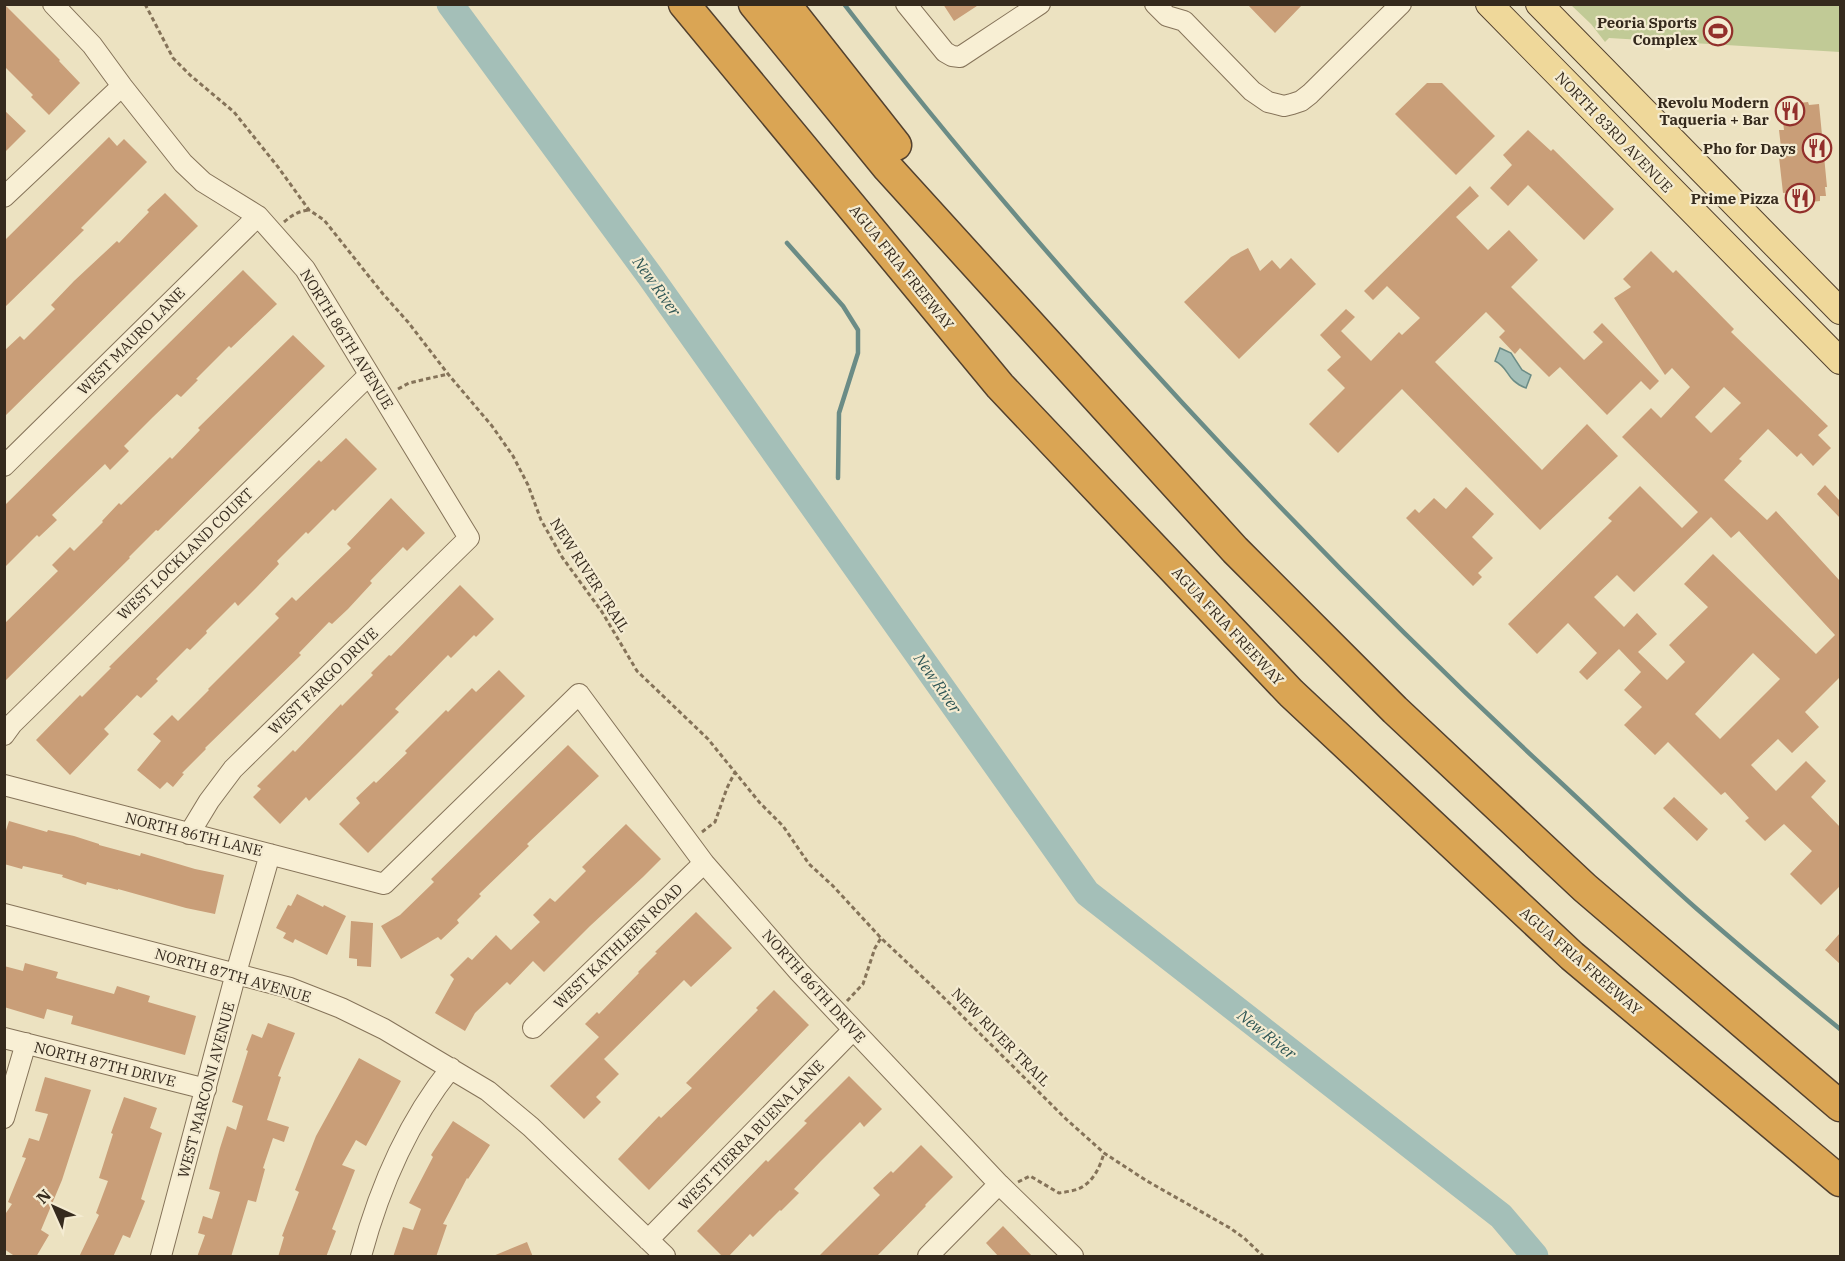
<svg xmlns="http://www.w3.org/2000/svg" width="1845" height="1261" viewBox="0 0 1845 1261" font-family="'IBM Plex Serif',serif">
<rect width="100%" height="100%" fill="#ece2c1"/>
<path fill="#c1ca96" d="M1571,5h269v47l-231,-14 -4,4 -14,-18z"/>
<path fill="#a4bfb8" stroke="#6b8c86" stroke-width="1.5" d="M1500,348l11,5 11,17 9,5 -5,13c-21,-8 -16,-20 -31,-27z"/>
<g fill="none" stroke-linecap="round" stroke-linejoin="round">
<path stroke="#6b8c86" stroke-width="4.5" d="M844,4c79,103 162,202 248,299 144,162 294,317 452,464 51,47 101,96 153,142 47,41 95,81 143,120
M787,243l56,63 15,24v23l-19,60 -1,65"/>
<path stroke="#a4bfb8" stroke-width="27" d="M450,4l200,272 437,617 414,323 34,40"/>
</g>
<path fill="#c99e78" fill-rule="evenodd" d="M4,4l56,56 -1,1 21,22 -31,32 -18,-18 2,-2 -29,-29z
M943,4h37l-26,17z
M1247,4h56l-28,29z
M1427,83h15l53,53 -39,39 -61,-61z
M1808,102l1,3 10,-1 8,83h-2l1,9h-6v5l-27,3 -1,-12 -9,1 -4,-36 3,-1 -3,-26h5l-3,-25z
M4,110l22,21 -22,22z
M1528,130l23,21 2,-2 61,60 -30,31 -56,-55 -20,21 -18,-18 22,-23 -9,-10z
M109,137l8,9 7,-7 23,23 -66,66 3,2 -80,78v-67z
M1470,186l9,10 -23,21 32,33 21,-20 29,30 -27,27 73,73 19,-18 -10,-10 9,-9 57,58 -9,9 -9,-9 -34,34 -47,-48 -11,10 -29,-29 -5,6 -16,-17 6,-6 -19,-19 -51,50 107,108 45,-46 31,32 -78,74 -138,-141 -64,64 -29,-29 36,-36 -18,-18 14,-13 -21,-22 26,-26 9,8 -14,14 30,30 28,-29 3,3 18,-17 -33,-32 -14,14 -9,-9z
M165,193l33,33 -194,191v-66l16,-15 4,4 31,-31 -4,-4 23,-24 43,-40 2,2 30,-31 -2,-2z
M1248,248l12,23 12,-11 8,9 11,-11 25,26 -77,75 -55,-57 47,-45z
M1651,251l22,22 3,-3 58,59 -3,3 97,94 -10,9 13,13 -18,18 -12,-13 -4,4 -29,-28 -29,30 3,2 -18,19 43,40 9,-9 64,70v96l-35,35 14,15 -27,26 -14,-14 -27,26 25,26 30,-30 20,20 -15,16 29,30v59l-19,19 -31,-31 22,-23 -28,-27 -19,17 -20,-20 4,-3 -24,-26 -4,3 -53,-53 -13,13 -31,-30 18,-18 -18,-17 17,-18 -22,-23 -32,31 -8,-8 18,-19 -29,-30 -31,31 -29,-30 104,-103 -4,-3 32,-32 42,42 16,-16 -76,-75 29,-29 10,10 29,-31 -18,-19 -7,7 -51,-77 17,-11 -8,-8zM1724,387l17,16 -30,30 -16,-16zM1711,517l20,21 8,-7 96,104 -19,19 -103,-100 -29,30 24,23 -39,38 16,17 -18,18 -29,-28 19,-18 -20,-21 -13,14 -30,-30 23,-22 17,17zM1753,653l27,26 -60,60 -25,-25z
M243,270l34,34 -46,44 -2,-2 -33,33 2,1 -17,17 -4,-3 -24,23 -29,29 5,5 -19,19 -5,-6 -23,22 -30,29 5,5 -18,17 -2,-2 -33,33v-62z
M293,335l32,31 -167,165 -2,-1 -27,27 1,1 -126,124v-58l54,-53 -6,-6 18,-18 4,4 29,-29 -1,-1 17,-18 2,2 49,-48 2,2 28,-29 -2,-2z
M346,438l31,31 -42,42 -2,-2 -25,25 -2,-2 -29,29 2,3 -23,24 -18,18 -3,-4 -29,29 1,2 -17,17 -3,-2 -31,31 2,2 -17,17 -4,-3 -33,34 5,5 -39,41 -34,-35 44,-45 2,2 29,-29 -2,-1 138,-136 72,-71 2,2z
M1825,485l15,16v17l-23,-24z
M1466,487l28,27 -22,23 21,21 -15,15 4,4 -9,9 -67,-68 9,-9 4,4 15,-15 12,11z
M391,498l34,35 -18,18 -4,-4 -33,34 2,2 -24,26 -16,15 -3,-2 -30,31 2,2 -96,93 1,1 -24,24 2,1 -11,13 -6,-5 -7,7 -23,-19 24,-29 -8,-7 19,-19 6,6 31,-31 -1,-1 71,-71 -4,-4 17,-17 4,4 55,-53 -4,-4z
M460,585l34,34 -18,18 -2,-2 -23,23 -3,-3 -53,54 4,3 -43,43 -47,46 -3,-4 -26,27 -27,-27 8,-8 -4,-3 36,-36 2,2 46,-48 1,2 31,-31 -2,-2 18,-18 2,1z
M499,670l26,26 -157,157 -29,-29 21,-21 -4,-5 18,-17 2,2 31,-30 -2,-2 41,-41 2,2 24,-24 4,4z
M568,745l31,31 -72,68 2,2 -50,48 2,2 -24,24 2,3 -18,17 -3,-3 -37,22 -20,-33 19,-11 34,-33 -3,-3z
M1674,797l34,32 -11,12 -34,-33z
M9,821l38,11 1,-2 26,6 25,8v1l41,11 1,-3 54,16 29,6 -9,39 -29,-6 -68,-19v1l-31,-8 -1,3 -24,-8 1,-2 -40,-9 -1,3 -18,-5v-27z
M626,824l35,35 -18,18 -53,49 -46,46 -11,-11 -23,24 -3,-3 -32,31 -10,18 -30,-18 19,-34 -4,-4 18,-18 4,3 24,-25 15,15 29,-28 -7,-7 17,-17 5,4 31,-31 -4,-4z
M297,894l26,13 1,-2 22,11 -19,39 -32,-16 -2,4 -10,-5 3,-5 -10,-5 12,-23 3,1z
M696,912l36,36 -41,39 -7,-7 -80,79 15,15 -23,23 5,5 -17,17 -34,-33 49,-49 -14,-13 12,-12 2,2 40,-41 -1,-1 19,-19 -2,-1z
M351,921l22,2 -2,44 -14,-1v-7l-8,-1z
M1840,933v31l-15,-14z
M25,963l33,9 -2,6 58,16 3,-8 33,10 -2,6 48,14 -11,39 -114,-31 2,-8 -26,-7 -3,10 -40,-12v-41l19,5z
M774,990l35,35 -160,165 -31,-31 41,-43 2,2 31,-30 -6,-5 72,-73 -2,-2z
M268,1023l27,10 -17,43 3,1 -14,43 22,7 -5,15 -11,-4 -10,30 2,1 -9,33 -8,-2 -17,57h-34l8,-22 -7,-2 5,-17 9,3 8,-27 -11,-3 11,-41 7,-22 9,4 7,-24 -11,-4 16,-51 -2,-1 6,-16 10,4z
M359,1058l42,23 -35,65 -10,-6 -14,25 13,5 -23,59 4,2 -10,26h-48l6,-20 -2,-1 17,-44 -4,-2 21,-54z
M849,1076l33,33 -18,18 -4,-5 -39,39 -27,28 5,4 -18,18 -1,-1 -27,27 -3,-3 -22,23h-5l-26,-26 69,-71 2,2 39,-39 -3,-2z
M45,1077l46,13 -29,90 -21,50 8,5 -13,22h-20l-12,-8v-33l8,-12 -4,-2 18,-44 -4,-1 7,-19 10,3 9,-27 -13,-3z
M124,1097l33,11 -7,20 12,5 -21,66 4,2 -15,37 -7,-3 -10,22h-34l20,-42 -3,-2 12,-32 -9,-3 14,-44 -2,-1z
M453,1121l37,24 -22,34 -1,-1 -24,46 4,1 -11,32h-43l10,-30 10,3 8,-21 -12,-6 24,-46 -2,-2z
M921,1145l32,32 -28,28 1,1 -50,51h-58l62,-62 -7,-7 18,-17 2,2z
M1003,1226l30,31h-34l-13,-14z
M527,1242l6,15h-40v-1z"/>
<g fill="none" stroke-linecap="round" stroke-linejoin="round">
<g stroke="#857359" stroke-width="22">
<path id="minor" d="M53,4l39,41 30,41 61,77 20,19 55,34 47,53 164,269 -236,231 -24,32 -20,33
M906,4l39,48 7,4 8,1 80,-53
M1155,4l12,12 17,5 68,70 16,11 16,4 8,-2 9,-3 9,-7 91,-90
M4,197l118,-111
M4,466l254,-250
M4,735l8,-11 357,-349
M4,785l380,99 195,-190 125,169 95,109 200,212 74,72
M4,914l286,74 51,20 43,21 104,62 43,36 134,129
M533,1028l171,-165
M4,1038l202,51
M4,1118l22,-75
M648,1240l205,-210
M161,1256l75,-283 34,-119
M361,1256c18,-67 46,-133 90,-188
M928,1256l71,-72"/>
</g>
<g stroke="#53412e" stroke-width="28">
<path id="major" d="M1489,4l351,357
M1539,4l301,307"/>
</g>
<g stroke="#53412e" stroke-width="33">
<path id="highway" d="M684,4l316,382 291,307 281,263 268,225
M754,4l134,164 347,382 160,160 190,178 255,218
M785,4l111,141"/>
</g>
<path stroke="#857359" stroke-width="3" stroke-dasharray="4.5 3" stroke-linecap="butt" d="M145,4l28,54 17,17 44,37 44,55 31,43 15,10 59,74 25,28 40,52 44,52 21,30 15,29 13,35 21,37 40,55 35,59 71,68 52,64 23,23 26,38 23,21 49,53 50,47 135,134 38,34 43,28 83,47 14,10 19,18
M284,222c8,-7 15,-11 25,-12
M398,389l11,-6 39,-9
M702,832l13,-10 12,-34 8,-16
M847,1001l16,-17 12,-36 6,-10
M1018,1182l12,-6 29,17c6,-1 14,-2 19,-4 15,-6 22,-22 26,-36"/>
<use href="#minor" stroke="#f8efd4" stroke-width="20"/>
<use href="#major" stroke="#efd89a" stroke-width="26"/>
<use href="#highway" stroke="#daa554" stroke-width="30"/>
</g>
<defs>
<g id="stadium-ring" transform="scale(1.5)"><circle r="9.5" fill="#f4ebd1" stroke="#922f2b" stroke-width="1.5"/><path d="M0-5a6.5 5 0 1 0 0 10a6.5 5 0 1 0 0-10ZM-3.5-1.8h7v3.6h-7Z" fill="#922f2b"/></g>
<g id="restaurant-ring" transform="scale(1.5)"><circle r="9.5" fill="#f4ebd1" stroke="#922f2b" stroke-width="1.5"/><path d="M-5-6h1v4h1v-4h1v4h1v-4h1v5L-1.5 .5V6h-2V.5L-5-1ZM5-6V6H3V1.5H1.5Q1.5-4 5-6Z" fill="#922f2b"/></g>
</defs>
<g fill-rule="evenodd">
<use href="#stadium-ring" x="1718" y="31"/>
<use href="#restaurant-ring" x="1790" y="111"/>
<use href="#restaurant-ring" x="1817" y="148"/>
<use href="#restaurant-ring" x="1800" y="198"/>
</g>
<g text-anchor="middle" dominant-baseline="central" stroke-width="4.5" stroke-linejoin="round" paint-order="stroke">
<g font-size="15" font-weight="bold" fill="#352a1d" stroke="#f4ebd1" text-anchor="end">
<text x="1697" y="22">Peoria Sports<tspan x="1697" dy="17">Complex</tspan></text>
<text x="1769" y="102">Revolu Modern<tspan x="1769" dy="17">Taqueria + Bar</tspan></text>
<text x="1796" y="148">Pho for Days</text>
<text x="1779" y="198">Prime Pizza</text>
</g>
<g font-size="15" fill="#352a1d" stroke="#f4ebd1">
<text transform="translate(1614 132) rotate(46)">NORTH 83RD AVENUE</text>
<text transform="translate(902 267) rotate(51)">AGUA FRIA FREEWAY</text>
<text transform="translate(347 339) rotate(58)">NORTH 86TH AVENUE</text>
<text transform="translate(131 341) rotate(-45)">WEST MAURO LANE</text>
<text transform="translate(185 554) rotate(-44)">WEST LOCKLAND COURT</text>
<text transform="translate(590 575) rotate(57)">NEW RIVER TRAIL</text>
<text transform="translate(1228 626) rotate(47)">AGUA FRIA FREEWAY</text>
<text transform="translate(323 681) rotate(-44)">WEST FARGO DRIVE</text>
<text transform="translate(194 834) rotate(14)">NORTH 86TH LANE</text>
<text transform="translate(618 946) rotate(-44)">WEST KATHLEEN ROAD</text>
<text transform="translate(1581 961) rotate(41)">AGUA FRIA FREEWAY</text>
<text transform="translate(233 975) rotate(16)">NORTH 87TH AVENUE</text>
<text transform="translate(814 986) rotate(48)">NORTH 86TH DRIVE</text>
<text transform="translate(1001 1037) rotate(45)">NEW RIVER TRAIL</text>
<text transform="translate(105 1064) rotate(14)">NORTH 87TH DRIVE</text>
<text transform="translate(206 1090) rotate(-75)">WEST MARCONI AVENUE</text>
<text transform="translate(751 1135) rotate(-46)">WEST TIERRA BUENA LANE</text>
</g>
<g font-size="16" font-style="italic" fill="#2d5554" stroke="#f4ebd1">
<text transform="translate(657 286) rotate(54)">New River</text>
<text transform="translate(938 683) rotate(55)">New River</text>
<text transform="translate(1267 1034) rotate(38)">New River</text>
</g>
</g>
<rect width="1845" height="1261" fill="none" stroke="#352a1d" stroke-width="12"/>
<g transform="translate(54 1207) rotate(315)" stroke="#f4ebd1" stroke-width="4.5" paint-order="stroke">
<path d="M0-4.5L10 22L0 15L-10 22Z" fill="#352a1d"/>
<text y="-9" font-size="16" font-weight="bold" text-anchor="middle" fill="#352a1d">N</text>
</g>
</svg>
